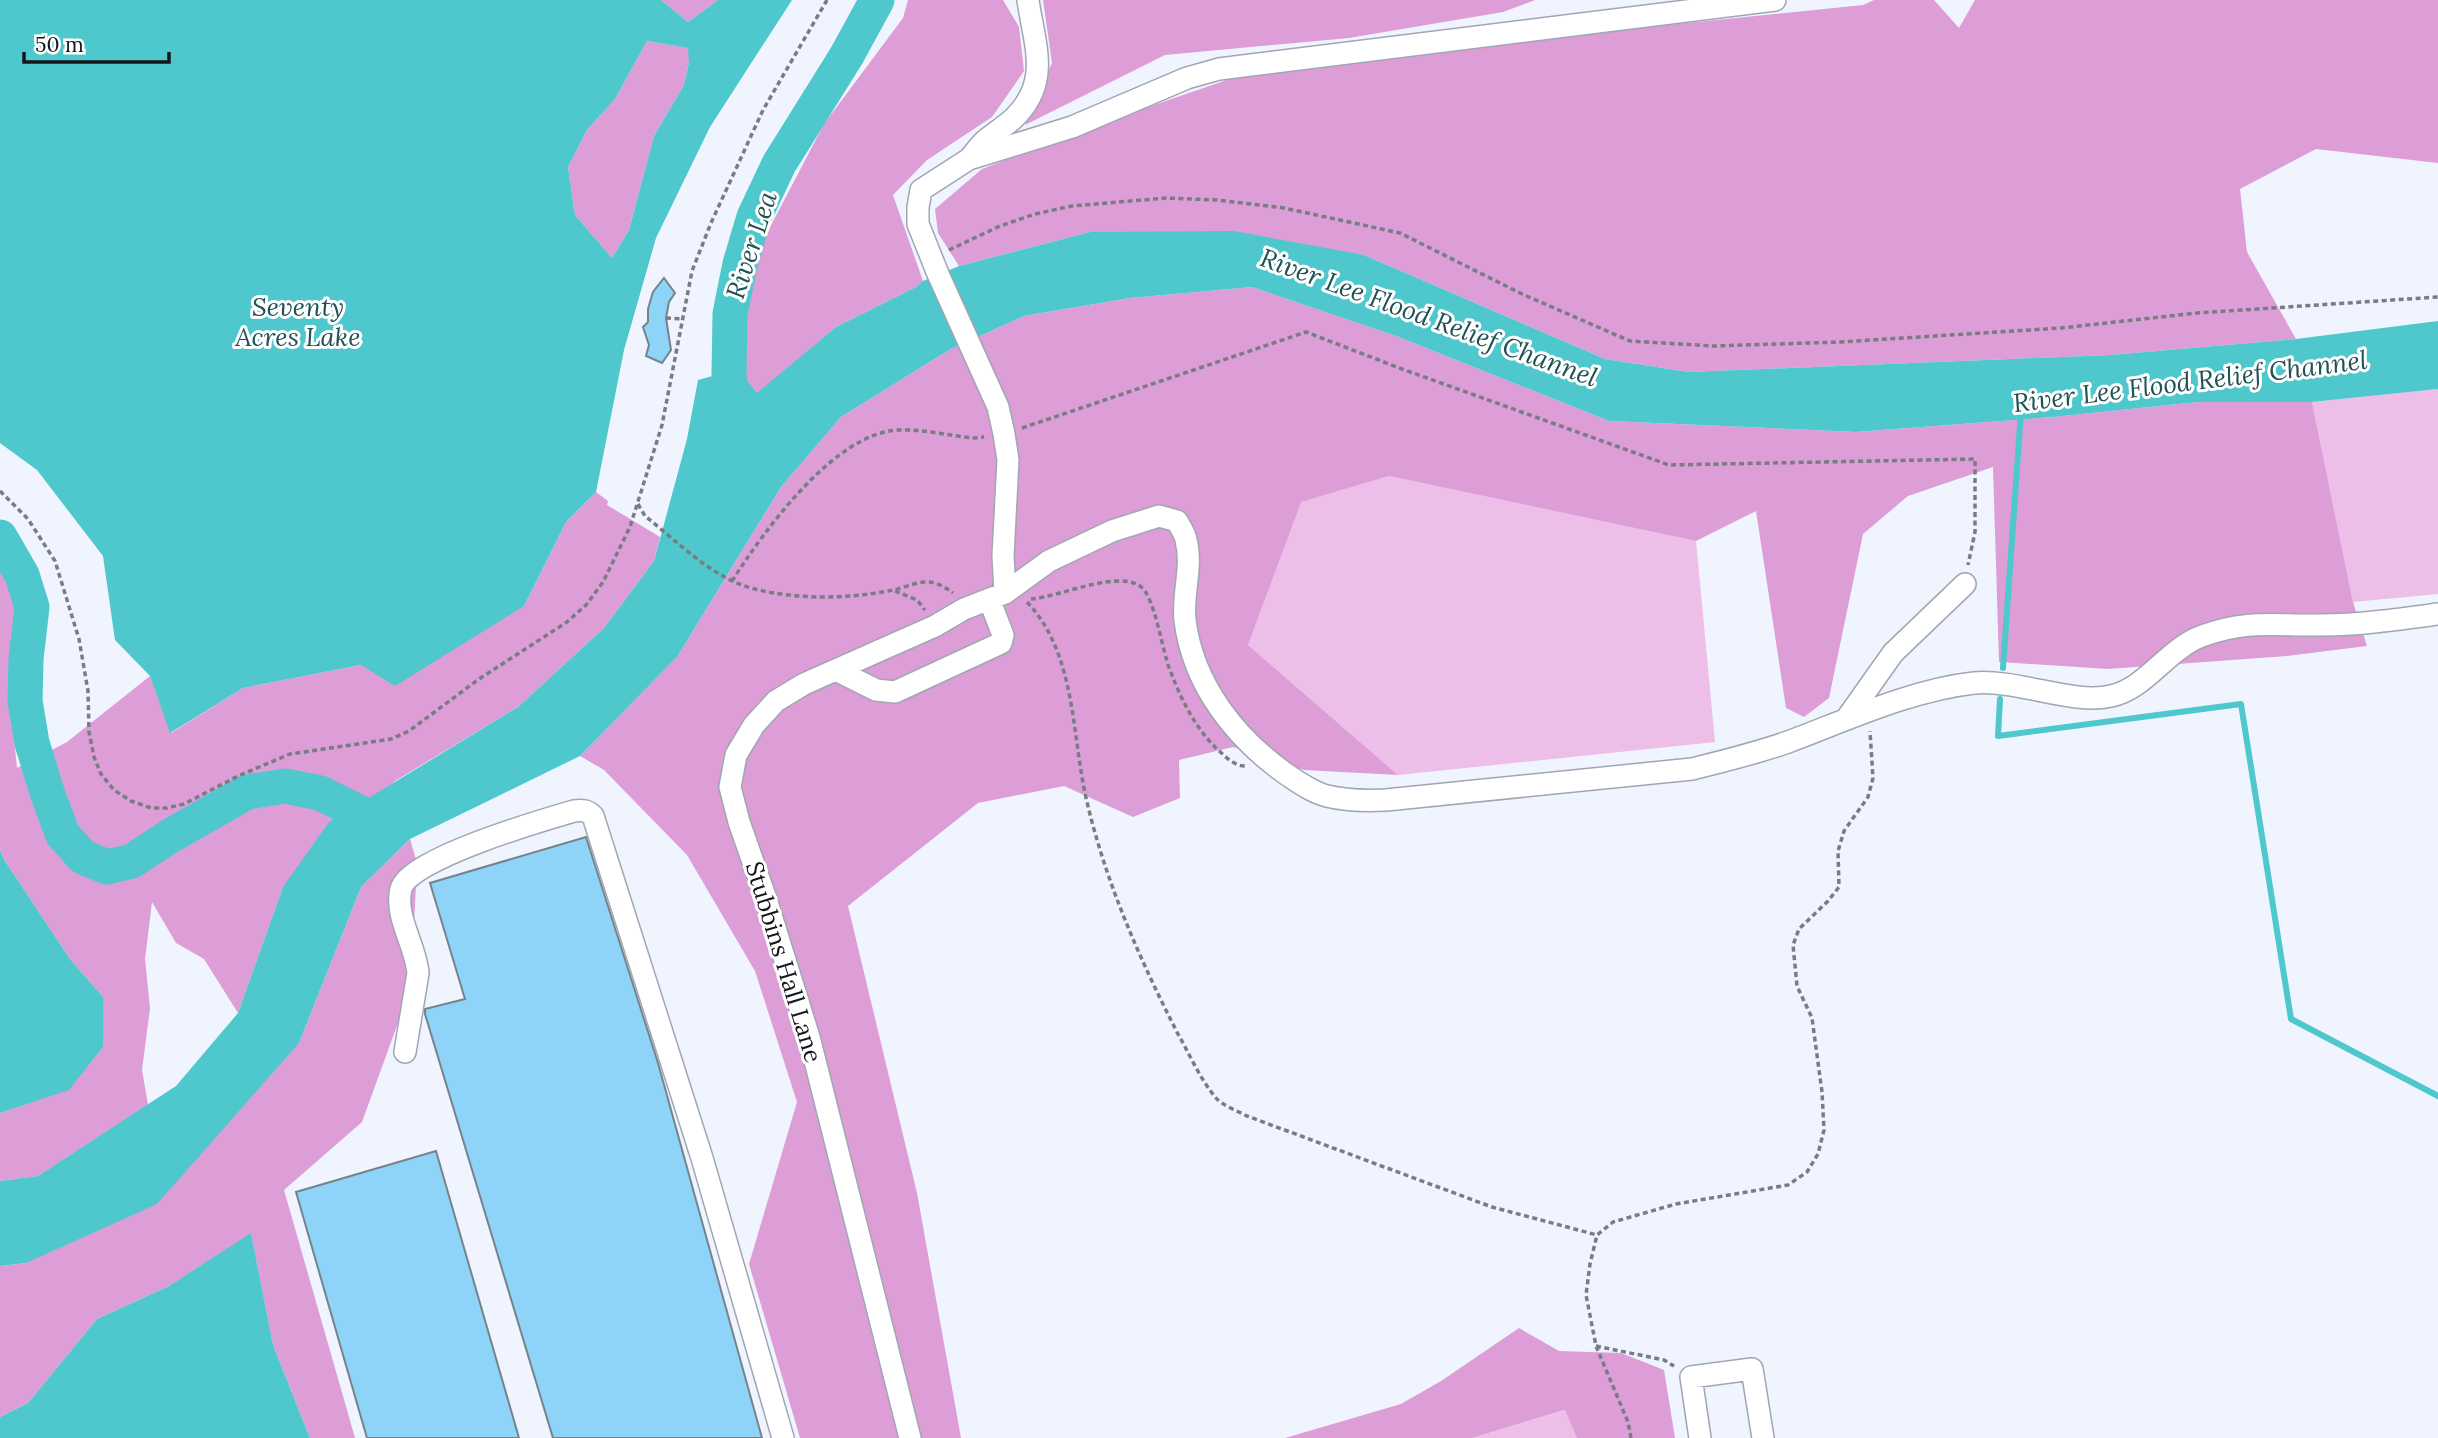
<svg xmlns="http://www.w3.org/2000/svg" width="2438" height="1438" viewBox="0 0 2438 1438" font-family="Lora,serif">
<rect width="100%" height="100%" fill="#eff4ff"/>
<path fill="#edbee8" d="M2438,389v205l-85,8 -41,-200z
M1389,476l307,65 19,201 -317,33 -150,-130 52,-143z
M1566,1410l11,28h-105z"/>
<path fill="#dd9dd7" d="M661,0h57l-30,22z
M908,0h95l16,27 5,44 -32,46 -65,43 -34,35 30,86 -7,6 -80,40 -79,67 -19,-25 17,-113 69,-132 79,-106z
M1043,0h492l-32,12 -154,26 -184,17 -140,70 27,-62z
M1874,0h60l25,28 16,-28h463v163l-122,-14 -76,40 7,63 49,87 -186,16 -421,17 -84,-13 -241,-104 -274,-23 -131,34 -21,-33 -3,-24 47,-40 114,-44 154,-53 211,-26 402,-41z
M647,41l42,7v14l-5,23 -30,51 -25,94 -17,28 -37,-43 -7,-48 19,-37 28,-31z
M1252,287l144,49 213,85 247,11 197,-15 145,-15h114l41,200 14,44 -80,10 -179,13 -109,-7 -6,-195 -85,29 -45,38 -34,164 -25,19 -18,-9 -30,-197 -60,30 -307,-65 -88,26 -53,143 150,130 -94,-5 -71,-23 -54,13 1,38 -47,19 -69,-31 -86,17 -130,103 69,287 44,245h-161l-51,-174 48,-162 -42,-131 -68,-116 -83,-85 -24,-14 97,-99 104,-170 60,-70 108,-67 75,-34 106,-18z
M596,492l12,9 -1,4 53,32 -6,24 -50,67 -86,79 -123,74 -112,106 -45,126 -34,-54 -28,-16 -24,-41 -7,57 5,49 -8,62 6,35 -110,71 -38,5v-68l69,-24 34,-42v-50l-33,-38 -65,-98 -5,-11v-320l9,-5 26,56 -27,97 9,90 50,-26 83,-66 21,57 72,-45 118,-23 163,-59 42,-84z
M410,839l7,24 -6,124 -49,135 -78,68 71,248h-45l-37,-93 -22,-111 -82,52 -72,33 -69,84 -28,14v-151l26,-3 273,-220 62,-156z
M1519,1328l40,23 62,2 43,17 11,68h-98l-12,-28 -93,28h-187l116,-34 40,-23z"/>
<path fill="#4ec8cd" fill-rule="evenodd" d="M0,0h661l27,22 30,-22h74l-82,127 -54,111 -32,112 -28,142 -30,30 -42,84 -129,80 -34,-21 -118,23 -73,45 -20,-57 -35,-36 -12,-84 -66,-86 -37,-27zM647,41l41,7 1,14 -5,23 -30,51 -25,94 -17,28 -37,-43 -7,-48 19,-37 28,-31z
M1234,231l130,24 241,104 84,13 421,-17 186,-16 142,-18v68l-126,13h-114l-145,15 -197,15 -247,-11 -213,-85 -144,-49 -122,11 -106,18 -75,34 -108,67 -60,70 -104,170 -97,99 -170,83 -49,48 -62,156 -142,161 -131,59 -26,3v-85l38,-5 138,-90 62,-73 45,-126 46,-65 189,-115 86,-79 50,-67 33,-122 11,-59 40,-11 19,24 79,-66 80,-40 7,-6 36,-15 131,-34z
M0,850l5,11 65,98 33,38v50l-34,43 -69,23z
M251,1233l22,112 37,93h-310v-21l28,-14 69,-84 72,-33z"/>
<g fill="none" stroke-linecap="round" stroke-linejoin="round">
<path stroke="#4ec8cd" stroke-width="6" d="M2003,668l18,-257
M2000,699l-2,37 243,-32 50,315 147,77"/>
<path stroke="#4ec8cd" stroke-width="35" d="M732,417l-3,-43 1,-60 10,-50 14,-47 25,-53 68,-109 30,-55
M0,537l22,38 10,32 -6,52 -1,42 7,42 16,52 15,40 20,22 24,10 25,-6 38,-25 77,-44 38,-6 35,7 61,30"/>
</g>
<path fill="#8ed4f8" stroke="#76838b" stroke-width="2" d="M664,278l11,15 -6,9 -3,16 5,32 -9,13 -16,-7 3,-11 -6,-18 5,-5v-13l5,-17z
M586,837l72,226 104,375h-209l-128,-424v-5l40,-10 -35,-116z
M436,1151l83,287h-152l-71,-246z"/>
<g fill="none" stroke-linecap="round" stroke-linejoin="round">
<g stroke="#a0a6b2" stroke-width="24">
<path id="minor" d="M969,159c6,-6 11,-15 18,-20 9,-7 18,-13 26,-20 39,-37 21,-75 15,-119
M1005,593l-2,-37 5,-96 -4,-26 -6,-27 -60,-133 -20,-50v-17l3,-17 48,-31 103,-32 115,-49 32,-9 556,-69
M836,670l40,20 19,2 106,-49 2,-8 -14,-36
M1847,718l46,-65 72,-69
M405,1052l13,-79c-2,-27 -24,-57 -17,-84 7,-30 142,-69 173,-78 9,-1 13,-1 19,5l109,342 81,280
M910,1438l-101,-401 -43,-138 -27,-77 -9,-35 6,-32 18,-30 22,-24 28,-17 131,-58 29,-17 41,-16 44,-32 63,-30 47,-15 18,5c3,6 8,12 9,19 7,27 -4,54 -1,80 8,66 52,120 104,156 12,8 25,17 38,20 20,5 39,5 59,4l306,-31c32,-8 65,-16 96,-27 59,-22 123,-52 186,-59 43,-4 99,22 137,13 36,-8 56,-47 91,-60 46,-17 74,-10 120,-11 37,0 79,-6 116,-11
M1700,1438l-9,-61 61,-8 11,69"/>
</g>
<path stroke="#787c83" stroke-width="3.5" stroke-dasharray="5 3.5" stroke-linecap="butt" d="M949,250l51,-24 35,-12 37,-8 94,-8 51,2 67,8 116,25 122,61 108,47 84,5 126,-4 221,-14 136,-15 241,-16
M666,318l17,1
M1022,428l284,-96 96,37 267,96 306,-6v73l-7,33
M0,491l28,28 27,42 24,78 9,52 1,41 5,25 7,17 13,16 17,11 20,7h16l17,-4 54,-28 52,-22 101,-15 18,-8 70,-52 88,-57 20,-18 16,-22 27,-55 32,-102 30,-154 19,-48 52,-113 64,-110
M638,504l7,12c33,26 68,63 110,73 43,11 95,10 138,1 10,-2 21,-7 31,-8 11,-1 21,5 29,11
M732,581c32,-50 103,-149 167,-151 25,-1 51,6 75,8l10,-1
M895,591l22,9 8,10
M1031,599c28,-2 85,-29 109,-13 15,10 22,65 30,84 11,29 24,56 46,78 9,8 18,19 31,18
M1027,602c50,53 44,133 60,200 19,81 53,158 91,232 12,21 22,45 38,64 7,8 22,13 31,18l245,91 105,28
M1596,1346l68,14 10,6
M1631,1438l-3,-16 -32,-76 -10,-51 4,-31 7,-29 16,-13 63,-18 112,-19 19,-13 11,-18 6,-24 -2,-38 -10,-74 -15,-32 -4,-41 6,-16 29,-28 11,-14 -1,-36 6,-20 24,-34 5,-19 -3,-47"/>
<use href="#minor" stroke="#fff" stroke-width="21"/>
</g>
<g text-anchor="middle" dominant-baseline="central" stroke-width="6" stroke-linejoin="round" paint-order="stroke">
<g font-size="24" fill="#14161b" stroke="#fff">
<text transform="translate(784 962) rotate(73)">Stubbins Hall Lane</text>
</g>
<g font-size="26" font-style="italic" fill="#1e5254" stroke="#fff">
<text transform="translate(751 245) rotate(-72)">River Lea</text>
<text x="298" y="306">Seventy<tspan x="298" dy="30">Acres Lake</tspan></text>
<text transform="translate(1429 317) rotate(20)">River Lee Flood Relief Channel</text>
<text transform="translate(2190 381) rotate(-7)">River Lee Flood Relief Channel</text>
</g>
</g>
<path d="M24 52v10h145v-10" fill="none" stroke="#14161b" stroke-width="3.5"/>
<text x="35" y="52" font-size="21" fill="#14161b" stroke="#ffffff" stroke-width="5" paint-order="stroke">50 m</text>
</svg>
